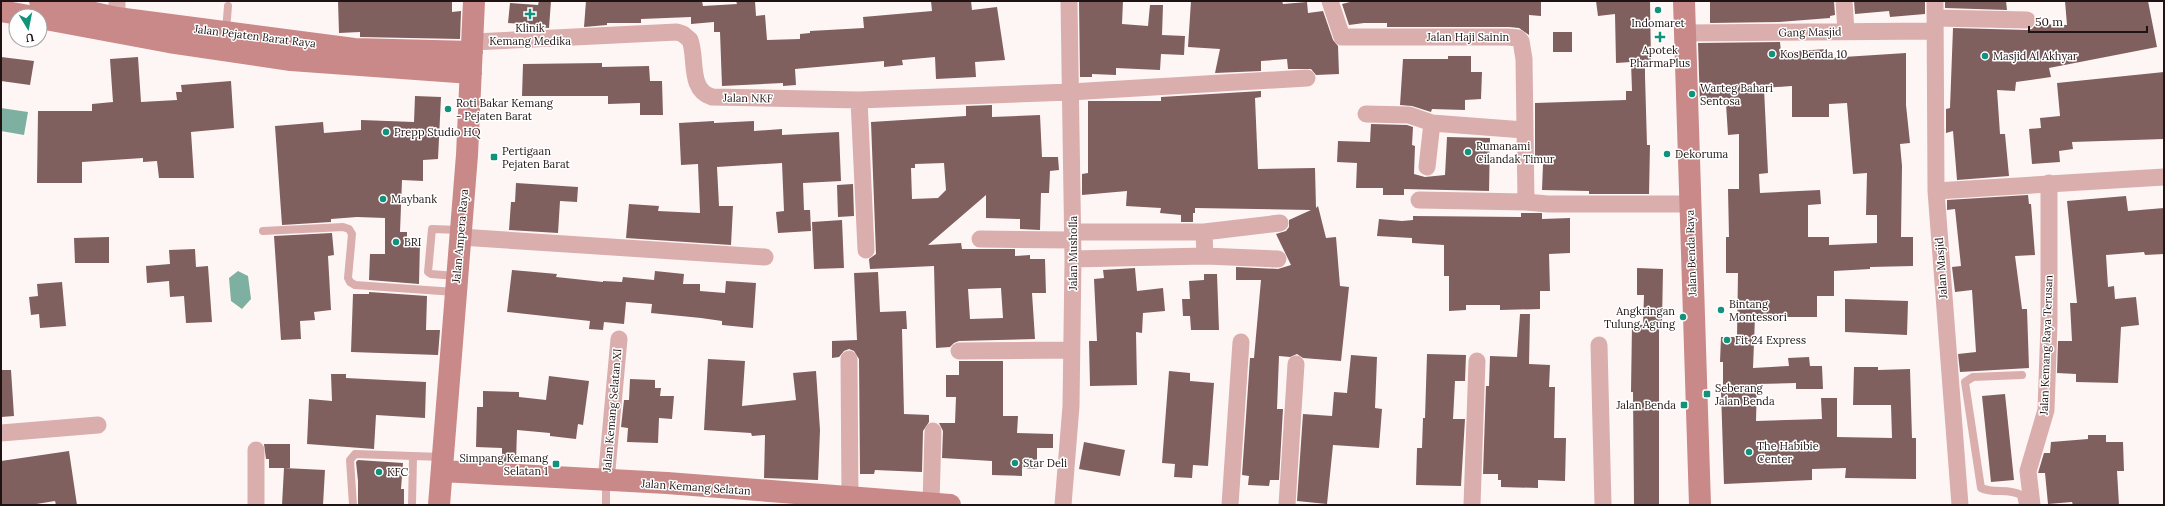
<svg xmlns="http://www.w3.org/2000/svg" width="2165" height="506" viewBox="0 0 2165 506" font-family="Lora,serif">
<rect width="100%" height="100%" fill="#fef6f5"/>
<path fill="#7eb0a1" d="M1,108l27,4 -4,23 -23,-4z
M238,271l10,5 3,23 -9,10 -11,-8 -2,-23z"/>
<path fill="#805f5f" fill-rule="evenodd" d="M338,1h114v11l9,-1 -1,28 -100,-2v-5l-21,1z
M539,1h12l-2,27 -12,-1v-2l-29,-2 2,-20 28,2z
M586,1h116l1,5 34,-2 -1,-3h19l1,15 9,-1 2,25 33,-1v-5l10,-1v-2l54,-3 -1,-11 69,-6 -1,-10h40l1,9 25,-3 8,53 -30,2 1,15 -40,2 -1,-22 -33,3 1,5 -19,2v-6l-89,8 1,16 -13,1v-3l-61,3 -2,-54h-6v-10l-23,2v-7l-50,2v4h-34v2l-23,2z
M1079,1h44l-1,23 26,2 2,-21h13l-1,30 23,1 -1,19 -23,-1 -1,16 -44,-2v7l-24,-1v3h-12z
M1191,1h91l1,3 24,-2 1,11 15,-2 10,29 5,6 1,28 -23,1 -5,-6h-23l-1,-10 -26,2v10l-46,2 5,-24 -32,-2z
M1354,1h187v15l-12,-1v20l-10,-7 -10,-1h-122v-4h-23l-15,2 -7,-21z
M1596,1h54l1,61h-6v14l2,69h3l-1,49h-60v-3l-47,-1 1,-26h-8v-61l91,-3v-9h6l-1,-29 -15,1 -1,-49 -17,2z
M1710,1h124l1,14 -5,1v2l-51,4 -69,1z
M1854,1h71v13l-35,3 -1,-6 -34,3z
M1945,1h61l1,9 -62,-2z
M2065,1h83l9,46 -108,21 2,9 -35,5 -1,9 -18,-1 3,44h5l4,42 -52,4 -4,-49 -7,2v-24l4,-1 3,-80 74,2 5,-1 4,-5 31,1z
M1553,32h19v20h-19z
M1780,42l1,10 46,-3 1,9 78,-5v52l4,38 -10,1 2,22 -1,71h12v29l-43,1v2l-36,2v25h-17v21h-62l-2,51 36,-2 -1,-8 21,-1 1,9h12l1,23h-27v-6l-39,1 -1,37 66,-2 -1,-21h16v39l55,1 -1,-33h-38l1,-38h24v3l32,-1 2,69h4v41l-71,-1 1,-10 -34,1v11l-88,4 -3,-93h2v-29h-3l1,-25h16l1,-64h-12v-36h3l-1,-48h11v-55l-11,1 -2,-31 -26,1 -2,-62zM1792,86v31h37v-13l18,-1 6,71 14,-1 -1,42h11v28l-48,2v-8h-21v-32l13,-1 -1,-14 -60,3 -1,-19 9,-1 -4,-85z
M1448,56h23v16h11l-1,27 -16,1v10l-33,-1 -1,3 -19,-6 -12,-1 3,-46h45z
M1,57l33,4 -4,24 -29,-4z
M138,57l3,45 36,-2 -1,-8h6l-1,-7 50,-4 3,47 -43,4 3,46h-35l-2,-17 -14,1v-4l-61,4v21h-45l1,-72h54v-7l21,-2 -3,-43z
M602,63v4l47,-1 1,15h12l1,34h-23v-12l-32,1v-8h-86l1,-32z
M2164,72v67l-92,3 1,7 -14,2 1,11 -28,2 -3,-35 12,-1 -1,-10 20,-2 -3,-33z
M1261,91v6l-6,1 3,71 57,-1 1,40 2,-2 8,32 10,-1 4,49 9,1 -8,74 -38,-3 -6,-4 -7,3 -11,-1 -2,53h6l-4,71h-9l-1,6 -21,-1 1,-9 -7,-1 8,-117h4l7,-78h-25v-13l42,2 13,-4 -15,-31 10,-3 3,-4v-7l22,-10 -116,-2v5h-2v9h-12v-7l-21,-2 1,-5 -35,-2 1,-15 -45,4v-21l6,-1v-72h73v-4z
M415,96l26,1 -3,62 -15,1v21l-21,-1 -2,52h7v10h13l-1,42 -50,-4 1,-26h15v-36l-28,-1 -26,2v3l-49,3 -7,-99 48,-4 1,11 37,-3v-10l53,2z
M992,105v12l48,-2 2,42h16l1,13 -9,1 -1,22h-8l-1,37 -20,-1v-10l-34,-1v-23l-58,50 33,-2 1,6h53v7l15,-1v4h15l1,34h-14l3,46 -76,2 -5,2 -4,4 -14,1 -2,-82 -64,3 -1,-10 7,-5 -5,-132 95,-6v-10zM944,163l2,27 -8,8 -26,1 -1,-31h4v-4zM1001,288l2,30 -33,1 -2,-30z
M714,121v2l40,-2v10l28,-2v6l57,-3 2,49 -38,2 1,27h6l1,21 -33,2 -2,-21 8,-1 -2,-48 -65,4 2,39h14l-2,39 -105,-7 3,-34 30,2 -1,5 42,2 -2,-49 -17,1 -2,-42z
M1371,124l36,1 6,2 -1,18 3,1 -1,28 11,3 20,-2 2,-38 43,1 -1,53 -85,-2v6h-21v-7h-27l1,-25 -20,-1 1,-21 32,1z
M516,183l62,4 -1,15 -17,-1 -2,32 -49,-3 2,-28h4z
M853,184l1,32 -16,1 -1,-32z
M2028,195l1,9h2l4,51 -20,1 7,53h5l2,59 -69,4 -2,-18 18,-2 -4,-62 -17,2 -3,-25 9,-1 -6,-57 -8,1v-10z
M2126,196l2,15 36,-3v46l-19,1 -1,-3 -38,3 2,32 6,-1 1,13 21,-2 3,28 -18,2 -3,56 -42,-1v-8l-19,-1 1,-32h14l-2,-38h7l-10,-102z
M1521,213h21v6l28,-1v35l-21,1 1,37h-10v18l-40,1v-5h-34v5l-17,1v-35h-5v-31l-32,-2v-5l-35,-2 2,-17 23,2 11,-1v-4l108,1z
M842,220l2,48 -30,1 -2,-47z
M332,233l2,22 -6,1 3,54 -17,2 1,8 -15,1 1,18 -20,1 -7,-104z
M109,237v26h-34l-1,-25z
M195,249l1,18 12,-1 4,56 -26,1 -2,-27 -14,1 -1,-16 -22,2 -1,-17 24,-2 -1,-14z
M1135,268l2,23 26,-3 2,23 -22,2 -1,20 -6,-1 1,53 -47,1 -1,-45h8l-3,-62 10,-1 -1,-8z
M1637,268l26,1 -1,54h-3v182h-25l-1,-113h-2l1,-68 11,1 1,-30h-7z
M512,270l45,4 -1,3 47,5v-1l19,1 1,-5 31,3 1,-9 29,3 -1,10h17v7l25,2 1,-12 30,2 -3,45 -31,-3v-4l-21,-3 -50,-5 1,-9 -26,-2 -2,22 -20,-2 -1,8 -14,-1 1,-8 -83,-9z
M878,272l2,40 26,-1 1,18h-5l2,85 25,1v7l-6,9 -1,41 -47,-2 -1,4h-14l-1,-115 -5,-8 -5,-2 -5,2 -5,6 -7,1v-17l25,-1 -3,-67z
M1204,274h13l2,56h-28l-1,-14h-7l-1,-17h8l-1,-18 15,-1z
M62,282l4,44 -26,2 -1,-14 -8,1 -2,-18 9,-1 -1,-12z
M369,292l58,4 -1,34h14l-2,25 -87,-3 2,-58h16z
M1845,299l63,2 -1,34 -62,-3z
M1520,314h10l-1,50 21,1 -1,22h6l-1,51h12l-1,43 -27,-1v8l-37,-1v-7h-3v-6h-15l3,-88h3l1,-30 27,1z
M1427,354l39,1 -1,26h-10l-2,38h12l-4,67 -45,-1 1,-37h5l1,-30h2z
M1351,355l26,2 -2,51 7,1 -3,39 -46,-3 -6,59 -30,-3 6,-87 29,2 2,-24 13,1z
M708,359l37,2 -3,45 54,-6 -3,-27 23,-2 4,59 -2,50 -54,-2 1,-43 -13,1 -1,-3 -47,-3z
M959,361h44v55h15l-1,17 36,1v14h-16v21l-15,-1v8l-30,-1v-14l-50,-3 1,-27 -4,-8h16l1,-26h-10v-22h13z
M1,370h10l3,46 -13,1z
M1169,371l21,2v8l24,2 -6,83 -15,-1 -1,13 -18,-1 1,-13 -13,-1z
M331,374h15v4l80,4 -1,36 -49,-3 -2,34 -67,-5 2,-45 23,2z
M549,376l40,5 -6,44 -5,-1 -2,15 -26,-3v-3l-33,-3 -1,32h-14v-14l-26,-1 1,-40h6v-16l36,1v5l27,3z
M630,379l25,1v8h6l-1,8h14l-2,23 -13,-1 -1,25 -31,-1 1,-14 -7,-1 3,-27h5z
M2005,394l9,86 -23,2 -9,-86z
M2088,435h18v7h17l1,29h-7l2,34h-46l-1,-3 -24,2 -3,-31h-7l6,-20h6l1,-11 37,-3z
M1084,442l41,8 -5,26 -41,-7z
M264,444h26v24h-21v-9h-3z
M69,451l8,54h-21l-1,-4 -25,4h-29v-44z
M358,460l45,3 -2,26h3v16h-46v-24l-2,-19z
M284,468l41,2 -2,35h-41z"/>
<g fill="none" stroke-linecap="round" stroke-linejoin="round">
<path stroke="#daaead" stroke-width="8" d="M226,31l2,-25
M263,231l80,-4 6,2 3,5 -4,44 2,4 5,3 100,7
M456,276l-25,-2 -3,-2 4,-43 28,1
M2022,375l-49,2 -8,5 16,106c13,6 27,0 40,7l2,10
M353,505l-3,-45 5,-6 87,3
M412,505l1,-48
M606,505v-24"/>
<path stroke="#daaead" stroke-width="17" d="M117,1v17
M1330,1l12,36h166l10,1 3,3 3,18 2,143 22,2h142
M1844,1l2,30
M1935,1l1,190 24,314
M1935,18l92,2
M1686,33l249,-2
M473,42l204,-10 6,2 7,6c7,18 -2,50 22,57l147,3 211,-8 237,-14
M859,100l7,150
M1366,114l43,1 23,8 92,7
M1427,167l5,-44
M1936,191l228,-14
M1419,200l107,2
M1204,232l76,-9
M460,237l305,20
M980,239l93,1
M1205,256l73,3
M1073,259l132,-3 -1,-24h-131
M1599,345l4,160
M959,351l112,-1
M849,359l1,140
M1,433l97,-8
M256,450v55
M606,481l13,-142
M931,504l2,-73
M1063,505l8,-99 2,-147 -4,-258
M1230,505l11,-163
M1287,505l9,-141
M1472,505l5,-144
M2032,505l-4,-34 18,-61 3,-86v-141"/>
<path stroke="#c98988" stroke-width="22" d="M40,1l77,17 237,31 118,3
M1684,1l16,504
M1,11l28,5
M40,18l129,24 122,18 180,13
M442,471l225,12 283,22
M439,505l28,-350 7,-154"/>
</g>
<g fill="#11927a" stroke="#fff" stroke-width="1.5">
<circle cx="1658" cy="10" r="4"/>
<path d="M528 8h4v4h4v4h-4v4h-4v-4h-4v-4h4z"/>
<path d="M1658 31h4v4h4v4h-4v4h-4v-4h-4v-4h4z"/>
<circle cx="1772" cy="54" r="4"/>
<circle cx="1985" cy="56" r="4"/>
<circle cx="1692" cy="94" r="4"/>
<circle cx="448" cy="109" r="4"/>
<circle cx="386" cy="132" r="4"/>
<circle cx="1468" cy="152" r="4"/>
<circle cx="1667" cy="154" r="4"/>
<rect x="490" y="153" width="8" height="8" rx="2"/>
<circle cx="383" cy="199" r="4"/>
<circle cx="396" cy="242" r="4"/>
<circle cx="1721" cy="310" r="4"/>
<circle cx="1683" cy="317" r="4"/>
<circle cx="1727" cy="340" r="4"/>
<rect x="1703" y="390" width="8" height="8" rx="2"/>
<rect x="1680" y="401" width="8" height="8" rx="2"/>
<circle cx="1749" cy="452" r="4"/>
<circle cx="1015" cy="463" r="4"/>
<rect x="552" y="460" width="8" height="8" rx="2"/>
<circle cx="379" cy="472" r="4"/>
</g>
<g text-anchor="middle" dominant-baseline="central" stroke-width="3" stroke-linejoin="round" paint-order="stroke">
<g font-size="11" fill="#201313" stroke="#fff" text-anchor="start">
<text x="1658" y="23" text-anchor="middle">Indomaret</text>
<text x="530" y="28" text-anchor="middle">Klinik<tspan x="530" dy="13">Kemang Medika</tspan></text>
<text x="1660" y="50" text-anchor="middle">Apotek<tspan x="1660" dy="13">PharmaPlus</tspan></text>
<text x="1780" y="54">Kos Benda 10</text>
<text x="1993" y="56">Masjid Al Akhyar</text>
<text x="1700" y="88">Warteg Bahari<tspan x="1700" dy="13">Sentosa</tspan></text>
<text x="456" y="103">Roti Bakar Kemang<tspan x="456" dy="13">- Pejaten Barat</tspan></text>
<text x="394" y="132">Prepp Studio HQ</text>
<text x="1476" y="146">Rumanami<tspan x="1476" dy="13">Cilandak Timur</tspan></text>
<text x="502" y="151">Pertigaan<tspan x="502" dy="13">Pejaten Barat</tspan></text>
<text x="1675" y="154">Dekoruma</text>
<text x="391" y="199">Maybank</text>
<text x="404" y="242">BRI</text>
<text x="1729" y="304">Bintang<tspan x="1729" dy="13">Montessori</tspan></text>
<text x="1675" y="311" text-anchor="end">Angkringan<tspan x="1675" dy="13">Tulung Agung</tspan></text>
<text x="1735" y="340">Fit 24 Express</text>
<text x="1715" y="388">Seberang<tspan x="1715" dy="13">Jalan Benda</tspan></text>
<text x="1676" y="405" text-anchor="end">Jalan Benda</text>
<text x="1757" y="446">The Habibie<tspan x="1757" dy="13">Center</tspan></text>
<text x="548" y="458" text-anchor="end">Simpang Kemang<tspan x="548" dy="13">Selatan 1</tspan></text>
<text x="1023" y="463">Star Deli</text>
<text x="387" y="472">KFC</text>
</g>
<g font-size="11" fill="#201313" stroke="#fff">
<text transform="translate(1810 32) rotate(-1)">Gang Masjid</text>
<text transform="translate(255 36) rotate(7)">Jalan Pejaten Barat Raya</text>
<text x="1468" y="37">Jalan Haji Sainin</text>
<text transform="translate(748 98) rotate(1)">Jalan NKF</text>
<text transform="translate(460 236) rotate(-85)">Jalan Ampera Raya</text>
<text transform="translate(1073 253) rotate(-90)">Jalan Musholla</text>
<text transform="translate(1691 253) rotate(-92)">Jalan Benda Raya</text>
<text transform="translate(1941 268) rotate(-94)">Jalan Masjid</text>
<text transform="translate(2046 345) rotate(-88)">Jalan Kemang Raya Terusan</text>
<text transform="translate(612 410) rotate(-85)">Jalan Kemang Selatan XI</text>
<text transform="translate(696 487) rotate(4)">Jalan Kemang Selatan</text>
</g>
</g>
<rect width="2165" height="506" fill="none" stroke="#201313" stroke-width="4"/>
<g transform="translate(28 28) rotate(170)"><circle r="19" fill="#ffffff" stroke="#a6a1a1"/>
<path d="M0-3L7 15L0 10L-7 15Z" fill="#11927a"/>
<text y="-6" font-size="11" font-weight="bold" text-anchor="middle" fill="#201313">U</text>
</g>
<path d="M2029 26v6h118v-6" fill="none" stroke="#201313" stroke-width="2"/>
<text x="2035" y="26" font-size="12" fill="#201313" stroke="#ffffff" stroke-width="3" paint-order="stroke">50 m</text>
</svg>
